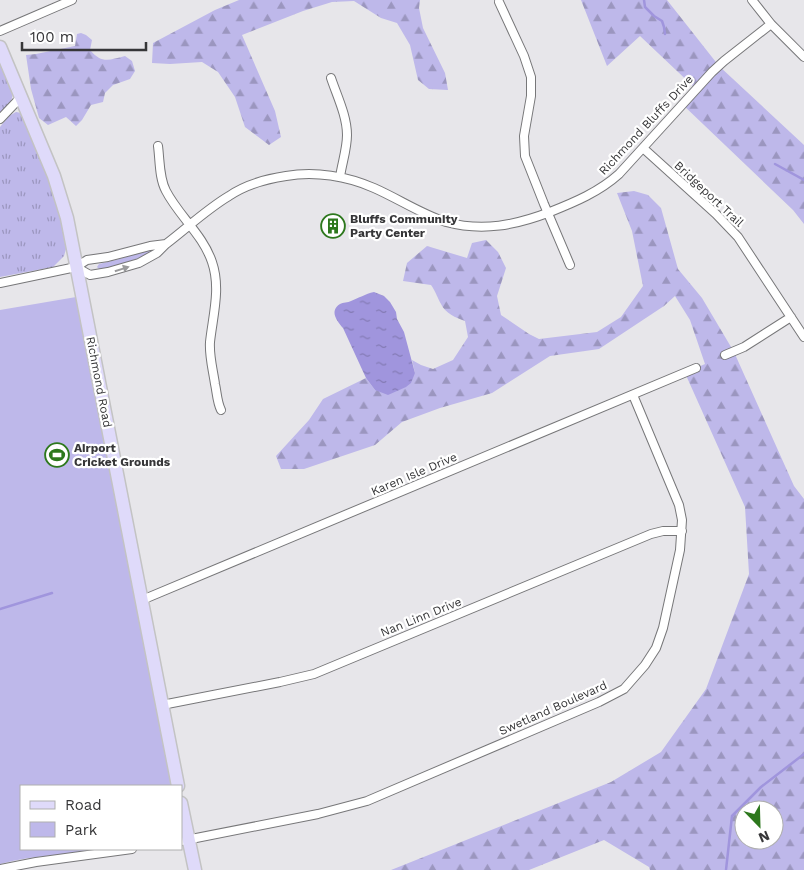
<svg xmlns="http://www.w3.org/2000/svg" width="804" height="870" viewBox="0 0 804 870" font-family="'Work Sans',sans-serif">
<defs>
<pattern id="grass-tufts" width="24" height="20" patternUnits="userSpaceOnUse" patternTransform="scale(1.25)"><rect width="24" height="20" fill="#beb8ea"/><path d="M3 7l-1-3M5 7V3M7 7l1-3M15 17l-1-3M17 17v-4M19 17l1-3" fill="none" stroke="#9b96bf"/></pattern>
<pattern id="forest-firs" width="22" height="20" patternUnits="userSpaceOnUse" patternTransform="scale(1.25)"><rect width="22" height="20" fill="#beb8ea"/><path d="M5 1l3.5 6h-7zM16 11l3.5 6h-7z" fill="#9b96bf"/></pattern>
<pattern id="water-ripples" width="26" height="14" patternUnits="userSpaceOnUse" patternTransform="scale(1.25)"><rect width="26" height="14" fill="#a095dd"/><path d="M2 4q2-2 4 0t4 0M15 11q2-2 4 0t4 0" fill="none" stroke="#837ab4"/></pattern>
</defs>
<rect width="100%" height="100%" fill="#e7e6ea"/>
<path fill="url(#grass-tufts)" d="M0,62c4,9 14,26 12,36 -2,6 -8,13 -12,17z
M16,112c4,0 6,3 8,6l34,87 8,44 -2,7 -11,11 -53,10v-150l9,-11z"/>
<path fill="url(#forest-firs)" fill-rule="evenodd" d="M239,0h181l-1,8 4,20 22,45 3,17 -19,-1 -11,-9 -8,-35 -13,-22 -16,-5 -27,-17 -22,1 -29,9 -61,24 33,76 6,26 -12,8 -24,-18 -10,-30 -17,-25 -16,-10 -32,2 -18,-1 1,-20 62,-33z
M581,0h86l52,66 85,79v79l-11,-14 -111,-106 14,-15 -56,-53 -33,30z
M81,33l5,2 6,5 -2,10c12,14 19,10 35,6l7,5 3,10 -5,8 -17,6 -8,8 -2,9 -12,3 -9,15 -6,6 -10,-9 -18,8 -9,-7 -8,-29 -5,-34 10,-1 39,-8 2,-12z
M634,191l14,4 13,13 17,61 24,29 32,54 60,134 10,13v371h-154l-1,-3 -45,-27 -75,30h-138l220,-88 50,-30 45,-63 43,-115 -4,-67 -60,-134 20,-9 -15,-44 -15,-24 -11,10 -65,43 -49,7 -58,37 -52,15 -38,14 -27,23 -71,24h-23l-5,-13 33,-36 14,-21 43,-21 9,12 40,-17 -3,-13 9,5 12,4 20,-9 15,-23 -3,-16c-9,-3 -20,-8 -24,-17 -4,-7 -5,-12 -10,-19l-28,-4 4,-18 20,-17 40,12 5,-15 14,-3 12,12 8,16 -9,28 4,19 28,19 10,5 58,-7 24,-15 22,-31 -11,-55 -15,-38zM744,810h30v30h-30z"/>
<path fill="#beb8ea" d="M152,249l1,2c-17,9 -34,15 -53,19l-3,-3 2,-3 17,-4z
M82,296l96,490h-157v63h88c-36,6 -73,5 -109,15v-554z"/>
<path fill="url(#water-ripples)" d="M374,292l10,4 6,6 6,10 1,7 7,13 11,41 -4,10 -5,4 -18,8 -13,-5 -9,-12 -23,-50c-6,-7 -14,-17 -3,-24 3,-2 8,-1 11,-3 8,-3 14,-7 23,-9z"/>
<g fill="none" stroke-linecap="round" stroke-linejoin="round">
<path stroke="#a095dd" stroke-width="2.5" d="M644,0l1,7 9,9 8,5 2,6 1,7
M775,164l29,16
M0,609l52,-16
M726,870l6,-54 29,-29 43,-33"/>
<g stroke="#777779" stroke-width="10">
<path id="street" d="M752,0l19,24 33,33
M499,2l25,54 7,21v19l-7,40 1,20 19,48 26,61
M0,31l72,-31
M331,78c6,18 16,38 16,57 0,14 -5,28 -7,42
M0,119l21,-22
M158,146c2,15 1,32 8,45 13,25 37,44 46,71 9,26 1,53 -2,80 -1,14 3,28 5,42 2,9 2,18 6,26
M643,148l73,66 22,23 66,100
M76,267l14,8 18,-3 31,-9 18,-10 9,-9c21,-16 41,-35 63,-48 16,-11 37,-17 57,-20 29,-5 61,0 88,12 25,11 47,26 72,34 37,10 70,3 104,-10 25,-10 49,-20 69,-38l93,-102 12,-11 47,-37
M0,283l76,-16 11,-7 21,-3 42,-11 16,-2
M725,355l19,-8 47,-30
M142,600l554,-232
M162,705l118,-23 34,-8 337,-140 12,-3h19
M181,841l137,-27 49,-13 232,-99 25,-13 21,-24 11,-17 7,-20 17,-78 2,-30 -3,-15 -46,-110
M0,869l36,-7 96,-13"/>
</g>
<g stroke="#c3c3c3" stroke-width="15">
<path id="primary" d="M0,47l54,129 13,42 111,568
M181,803l14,67"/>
</g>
<use href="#street" stroke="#fff" stroke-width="8"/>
<use href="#primary" stroke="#dfdafa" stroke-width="12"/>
</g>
<defs><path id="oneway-solid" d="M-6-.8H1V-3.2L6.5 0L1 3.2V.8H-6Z" transform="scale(1.25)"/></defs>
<use fill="#9a9a9c" href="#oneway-solid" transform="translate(122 269) rotate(-17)"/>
<defs>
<g id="building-ring" transform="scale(1.25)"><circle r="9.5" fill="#fff" stroke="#2d781d" stroke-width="1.5"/><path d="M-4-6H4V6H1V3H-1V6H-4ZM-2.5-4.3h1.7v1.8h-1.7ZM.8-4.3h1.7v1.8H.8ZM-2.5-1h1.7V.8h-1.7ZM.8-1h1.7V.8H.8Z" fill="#2d781d"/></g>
<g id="stadium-ring" transform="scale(1.25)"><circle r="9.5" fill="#fff" stroke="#2d781d" stroke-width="1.5"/><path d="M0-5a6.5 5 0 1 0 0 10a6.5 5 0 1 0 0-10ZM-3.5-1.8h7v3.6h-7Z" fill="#2d781d"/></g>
</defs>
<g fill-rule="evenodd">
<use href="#building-ring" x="333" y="226"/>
<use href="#stadium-ring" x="57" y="455"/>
</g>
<g text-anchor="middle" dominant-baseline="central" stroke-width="4.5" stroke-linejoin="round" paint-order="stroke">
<g font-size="12" fill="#363638" stroke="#fff">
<text transform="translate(646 125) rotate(-47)">Richmond Bluffs Drive</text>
<text transform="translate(709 194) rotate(43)">Bridgeport Trail</text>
<text transform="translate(99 382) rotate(79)">Richmond Road</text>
<text transform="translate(414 474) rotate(-23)">Karen Isle Drive</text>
<text transform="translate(421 617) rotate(-22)">Nan Linn Drive</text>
<text transform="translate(553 708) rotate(-24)">Swetland Boulevard</text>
</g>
<g font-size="12" font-weight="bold" fill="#363638" stroke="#fff" text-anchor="start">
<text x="350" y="219">Bluffs Community<tspan x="350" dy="14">Party Center</tspan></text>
<text x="74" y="448">Airport<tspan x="74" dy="14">Cricket Grounds</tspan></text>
</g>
</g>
<rect x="20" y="785" width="162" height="65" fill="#ffffff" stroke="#afafaf"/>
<rect x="30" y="801" width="25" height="8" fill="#dfdafa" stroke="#afafaf"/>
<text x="65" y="810" font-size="15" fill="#363638">Road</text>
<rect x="30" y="822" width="25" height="15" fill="#beb8ea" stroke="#afafaf"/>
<text x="65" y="835" font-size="15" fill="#363638">Park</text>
<g transform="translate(759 825) rotate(157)"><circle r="24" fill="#ffffff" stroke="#afafaf"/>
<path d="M0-4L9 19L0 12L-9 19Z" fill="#2d781d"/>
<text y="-8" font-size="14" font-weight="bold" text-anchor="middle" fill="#363638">N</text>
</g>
<path d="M22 42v8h124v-8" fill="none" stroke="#363638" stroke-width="2.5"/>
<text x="30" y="42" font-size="15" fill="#363638" stroke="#ffffff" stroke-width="4" paint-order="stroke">100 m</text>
</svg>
